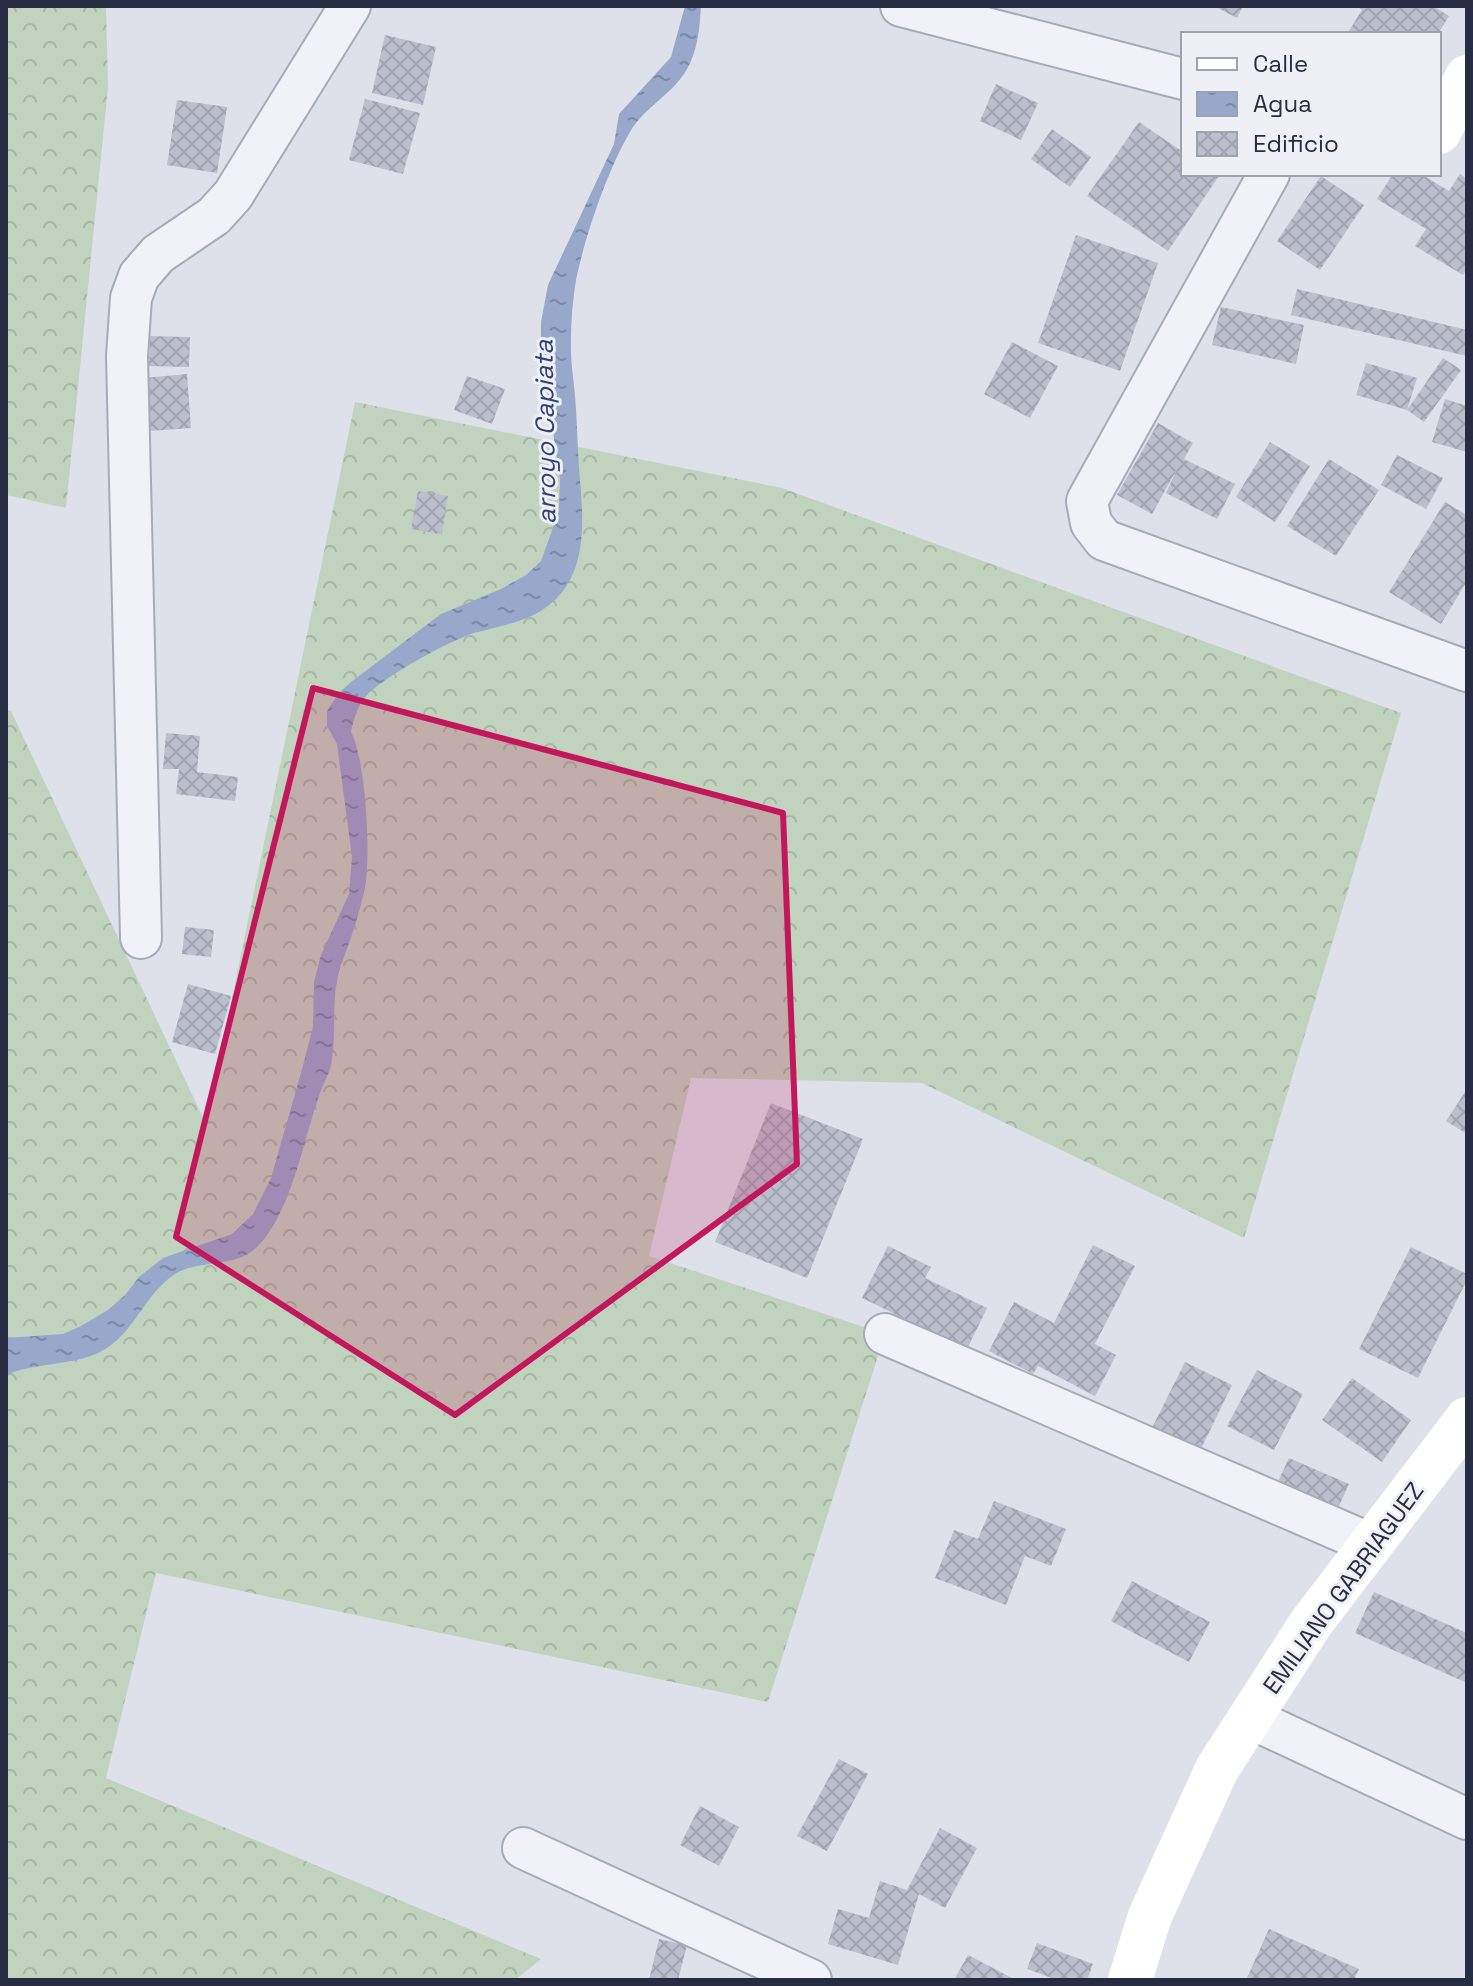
<svg xmlns="http://www.w3.org/2000/svg" width="1473" height="1986" viewBox="0 0 1473 1986" font-family="'Space Grotesk',sans-serif">
<defs>
<pattern id="forest-crowns" width="20" height="18" patternUnits="userSpaceOnUse" patternTransform="scale(2)"><rect width="20" height="18" fill="#c1d3bf"/><path d="M2 6a3 3 0 1 1 6 0M12 15a3 3 0 1 1 6 0" fill="none" stroke="#a6b5a5"/></pattern>
<pattern id="water-ripples" width="26" height="14" patternUnits="userSpaceOnUse" patternTransform="scale(2)"><rect width="26" height="14" fill="#97a8cb"/><path d="M2 4q2-2 4 0t4 0M15 11q2-2 4 0t4 0" fill="none" stroke="#7b89a6"/></pattern>
<pattern id="building-cross-hatch" width="8" height="8" patternUnits="userSpaceOnUse" patternTransform="scale(2)"><rect width="8" height="8" fill="#bbbfcc"/><path d="M0 0l8 8M0 8l8-8" fill="none" stroke="#a1a4b0"/></pattern>
</defs>
<rect width="100%" height="100%" fill="#dee1e9"/>
<path fill="url(#forest-crowns)" d="M6,6h100l2,81 -42,421 -60,-13z
M355,402l427,86 619,225 -157,525 -322,-155 -231,-5 -42,178 236,78 -117,368 -612,-129 -50,205 435,181 -26,21h-509v-1270l5,1 195,413z"/>
<path fill="url(#water-ripples)" d="M685,6h16c-2,35 -6,63 -34,87 -12,11 -24,20 -34,34 -24,38 -48,109 -57,153 -5,31 -7,66 -3,97 4,31 4,60 6,91 3,39 10,89 -16,123 -23,29 -52,32 -85,41 -23,5 -94,45 -110,62 -11,11 -14,24 -17,38 15,28 20,124 14,156 -4,17 -9,36 -15,52 -4,13 -11,27 -13,41 -5,25 -1,53 -5,78 -1,12 -8,23 -12,34 -17,46 -28,121 -65,156 -22,19 -56,10 -80,25 -31,20 -41,61 -75,78 -28,14 -64,10 -94,23v-37l57,-4 18,-8 27,-16 17,-15 14,-18 24,-19 69,-24 21,-20 18,-36 32,-112 10,-40 1,-44 7,-27 28,-61 3,-37 -15,-113 -10,-18v-15l11,-17 13,-12 90,-68 60,-25 25,-14 15,-14 18,-50 1,-31 -19,-131v-27l7,-37 66,-141 5,-30 52,-57z"/>
<path fill="url(#building-cross-hatch)" d="M1214,6h29l-6,12z
M1356,6h77l16,10 -11,18h-91l15,-24z
M385,35l51,12 -13,58 -51,-12z
M996,84l42,19 -17,37 -41,-19z
M365,99l55,14 -17,61 -54,-14z
M177,100l50,7 -10,66 -50,-8z
M1139,122l44,30v22l36,2 -51,75 -81,-55z
M1052,129l39,28 -21,30 -39,-28z
M1393,174h28l28,17 11,-17 7,5v89l-4,7 -48,-29 11,-17 -49,-30z
M1321,176l43,29 -44,65 -43,-29z
M1076,235l82,28 -38,108 -82,-28z
M1297,289l170,41v26l-176,-41z
M1221,307l83,18 -8,39 -84,-19z
M150,336l40,1 -1,30 -40,-1z
M1012,342l46,24 -28,52 -46,-24z
M1443,358l18,12 -37,52 -17,-12 -51,-15 10,-32 51,15 -10,32z
M187,374l4,54 -42,3 -5,-53z
M467,376l38,13 -13,35 -38,-14z
M1445,399l22,7v46l-35,-10z
M1158,423l35,20 -9,16 51,25 -18,35 -51,-26 11,-24 -25,45 -35,-19z
M1270,442l40,24 -35,56 -39,-25z
M1397,455l46,23 -17,31 -45,-24z
M1329,459l50,31 -43,66 -49,-30z
M418,491l30,5 -6,38 -31,-5z
M1445,502l22,13v66l-26,43 -52,-32z
M166,733l34,3 -3,36 41,5 -3,24 -59,-7 3,-25h-16z
M185,927l29,3 -3,27 -29,-3z
M188,984l43,12 -16,58 -43,-12z
M1467,1089v45l-21,-13z
M771,1103l92,36 -56,139 -92,-36z
M1093,1245l42,21 -40,78 21,11 -21,41 -57,-30 -5,8 -44,-23 25,-49 40,21z
M888,1246l43,21 -6,11 62,30 -20,41 -105,-51z
M1411,1247l56,27v6l-49,98 -59,-29z
M1185,1362l47,23 -35,72 -48,-23z
M1257,1370l46,24 -29,56 -47,-24z
M1352,1378l59,42 -29,42 -60,-42z
M1289,1458l60,26 -15,33 -60,-27z
M994,1501l72,28 -15,37 -26,-10 -19,49 -71,-27 19,-48 24,9z
M1132,1581l78,41 -21,40 -78,-41z
M1374,1592l93,41v50l-112,-50z
M839,1759l29,15 -41,77 -30,-15z
M700,1806l39,21 -20,39 -39,-21z
M940,1828l37,20 -32,60 -26,-14 -21,71 -70,-21 10,-35 31,9 11,-37 27,9z
M1269,1929l90,40 -5,11h-108z
M659,1939l28,6 -9,35h-29z
M1037,1943l56,21 -6,16h-30l-30,-11z
M968,1955l48,25h-62z"/>
<g fill="none" stroke-linecap="round" stroke-linejoin="round">
<g stroke="#a7abb7" stroke-width="44">
<path id="street" d="M901,6l282,73
M1269,174l-182,327 4,22 13,17 363,131
M141,938l-14,-582 4,-58 8,-22 19,-22 56,-38 19,-21 117,-189
M885,1334l486,210
M1250,1718l217,101
M523,1848l288,132"/>
</g>
<use href="#street" stroke="#f1f2f7" stroke-width="40"/>
<path stroke="#fff" stroke-width="44" d="M1439,132l28,-55
M1130,1980l20,-64 67,-147 94,-146 156,-204"/>
</g>
<path fill="#c2185b" fill-opacity="0.2" stroke="#c2185b" stroke-width="6" stroke-linejoin="round" d="M313,688l470,125 14,351 -342,251 -279,-178z"/>
<g text-anchor="middle" dominant-baseline="central" stroke-width="6" stroke-linejoin="round" paint-order="stroke">
<g font-size="24" fill="#262c41" stroke="#eef0f6">
<text transform="translate(1343 1588) rotate(-54)">EMILIANO GABRIAGUEZ</text>
</g>
<g font-size="26" font-style="italic" fill="#2e4277" stroke="#eef0f6">
<text transform="translate(545 432) rotate(-91)">arroyo Capiata</text>
</g>
</g>
<rect width="1473" height="1986" fill="none" stroke="#262c41" stroke-width="16"/>
<rect x="1181" y="32" width="260" height="144" fill="#eef0f6" stroke="#9ea2ae" stroke-width="2"/>
<rect x="1197" y="58" width="40" height="12" fill="#ffffff" stroke="#9ea2ae" stroke-width="2"/>
<text x="1253" y="72" font-size="24" fill="#262c41">Calle</text>
<rect x="1197" y="92" width="40" height="24" fill="url(#water-ripples)" stroke="#9ea2ae" stroke-width="2"/>
<text x="1253" y="112" font-size="24" fill="#262c41">Agua</text>
<rect x="1197" y="132" width="40" height="24" fill="url(#building-cross-hatch)" stroke="#9ea2ae" stroke-width="2"/>
<text x="1253" y="152" font-size="24" fill="#262c41">Edificio</text>
</svg>
